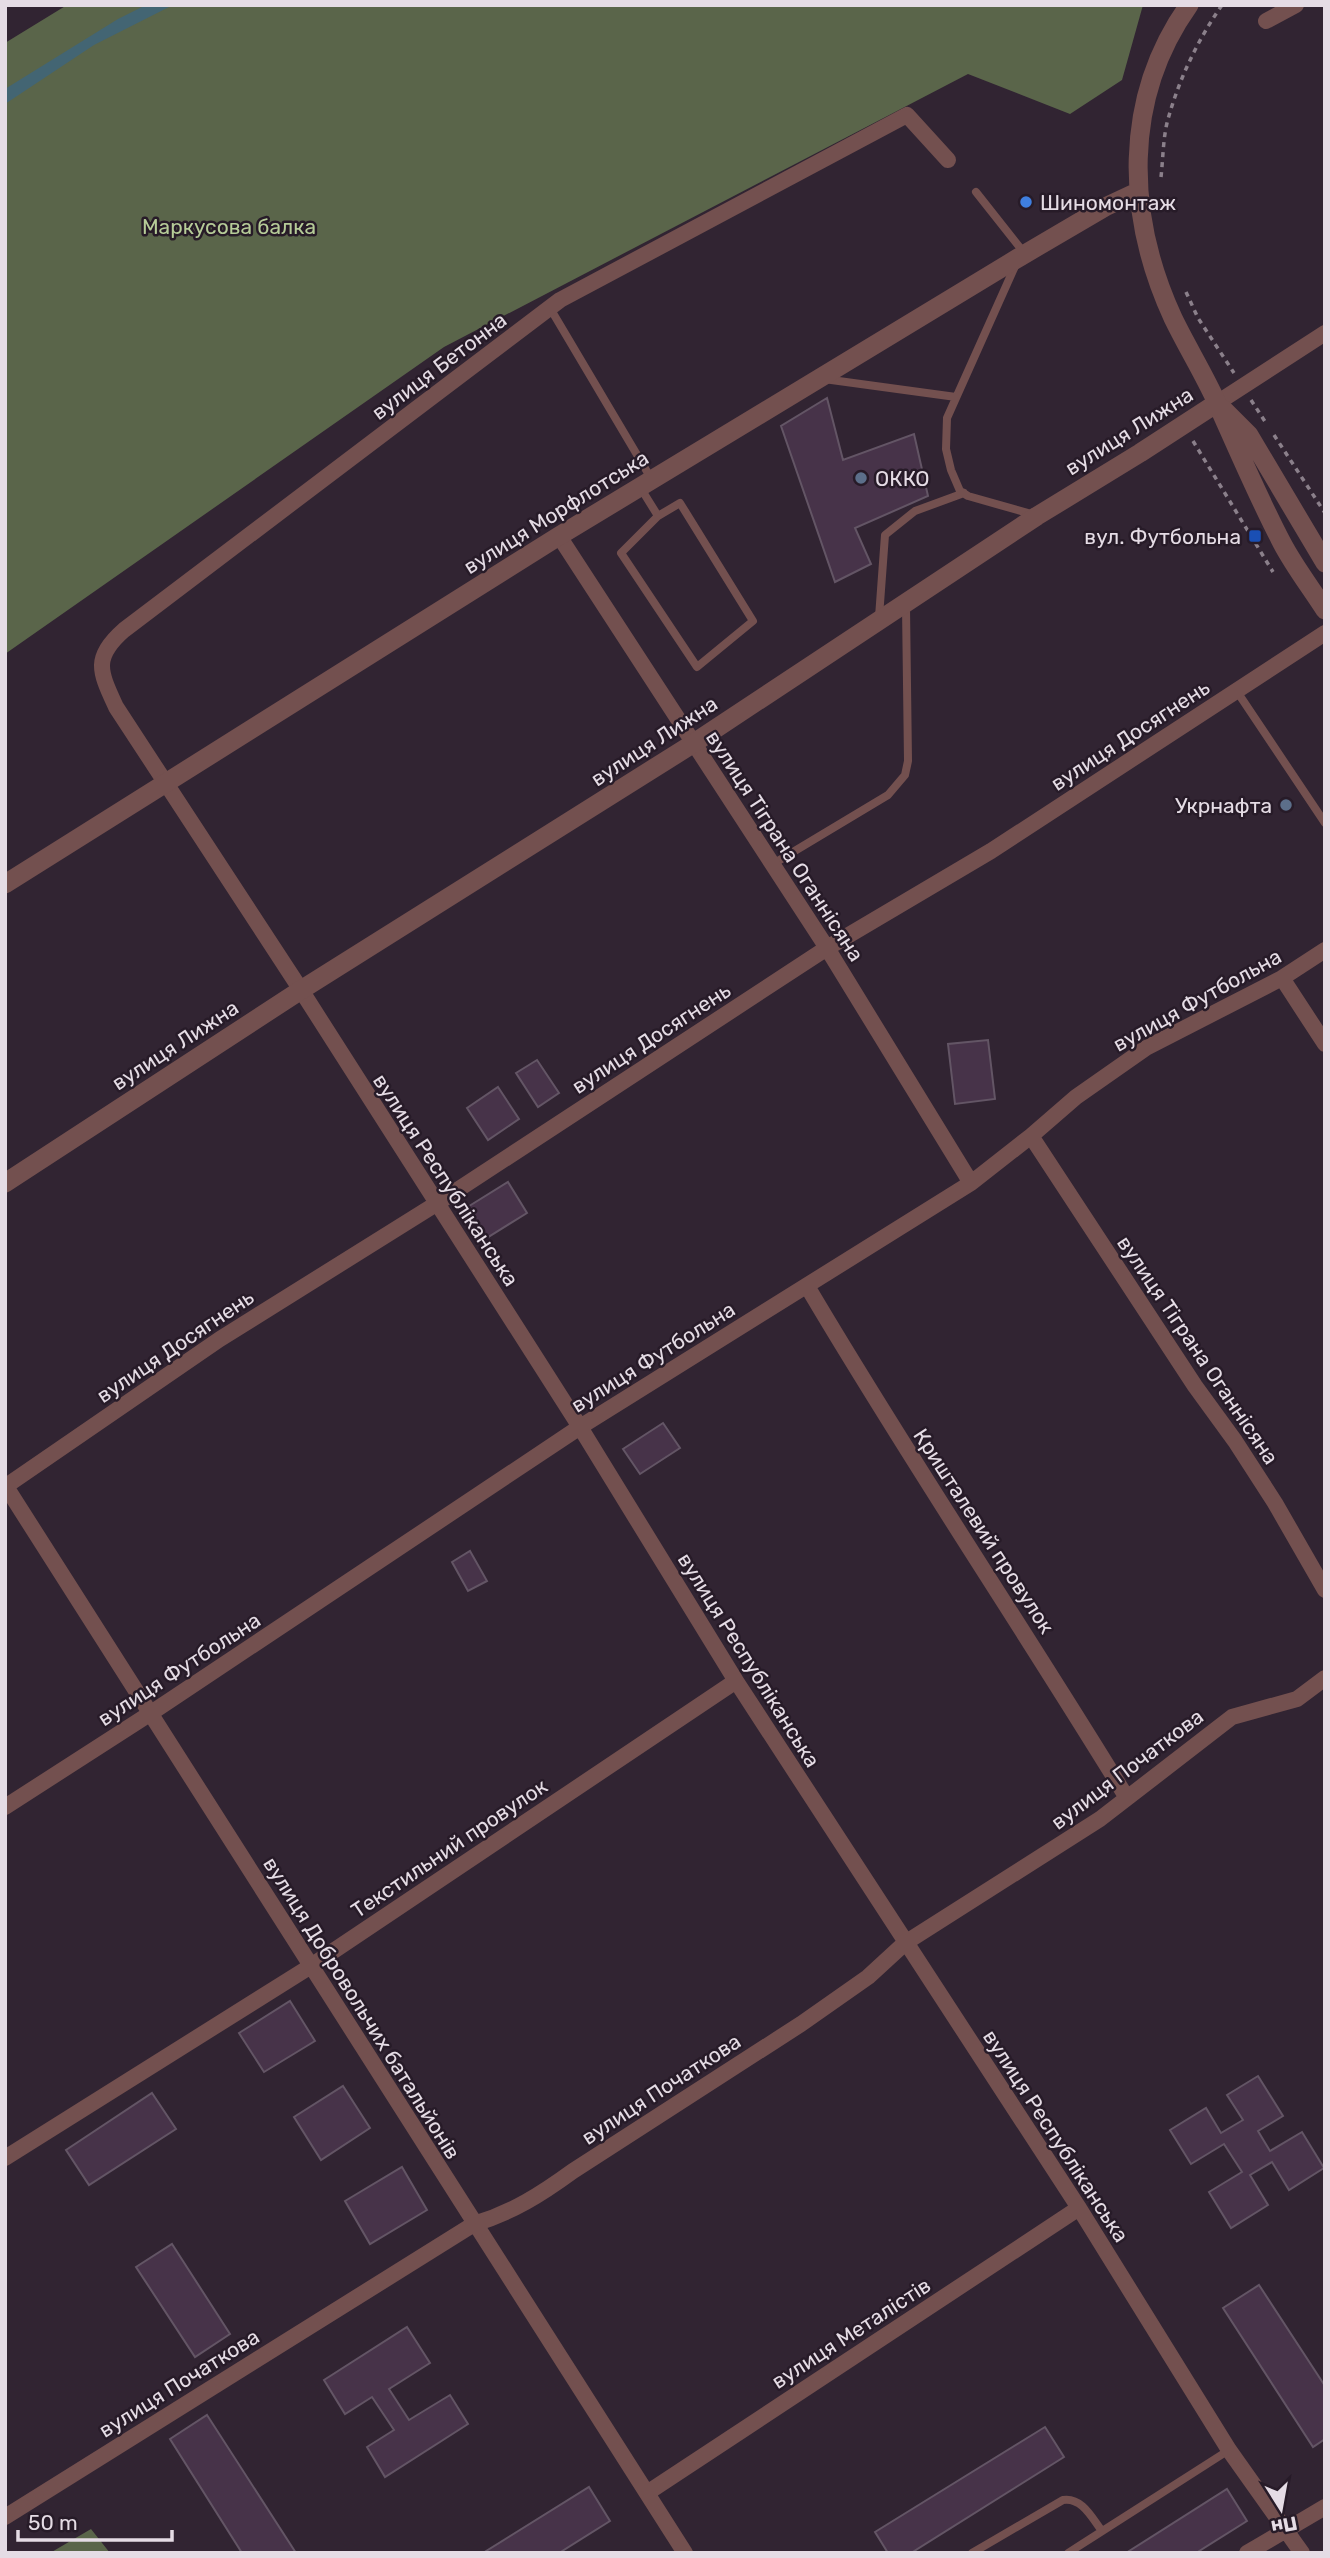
<svg xmlns="http://www.w3.org/2000/svg" width="1330" height="2558" viewBox="0 0 1330 2558" font-family="Rubik,sans-serif">
<rect width="100%" height="100%" fill="#312432"/>
<path fill="#5a654a" d="M67,5h1076l-21,75 -52,34 -102,-40 -524,273 -439,307v-611z
M91,2529l19,24h-60z"/>
<path fill="#436573" d="M146,5h27l-79,40 -89,59v-15l113,-70z"/>
<path fill="#473349" stroke="#635565" stroke-width="2" d="M827,398l16,62 71,-26 14,62 -73,32 16,36 -36,18 -54,-156z
M988,1040l7,59 -40,5 -7,-60z
M537,1060l22,33 -21,14 -22,-34z
M498,1087l21,32 -31,21 -21,-32z
M508,1182l19,31 -42,26 -19,-31z
M663,1423l17,25 -40,26 -17,-25z
M470,1551l17,30 -19,10 -16,-29z
M290,2001l25,40 -51,31 -25,-39z
M1258,2076l25,40 -25,15 12,20 32,-19 22,36 -35,22 -17,-28 -22,13 18,30 -37,23 -22,-36 33,-20 -18,-28 -33,20 -21,-34 36,-22 15,25 22,-13 -16,-25z
M343,2086l27,42 -49,32 -27,-43z
M152,2093l24,36 -87,56 -23,-35z
M402,2167l25,43 -57,34 -25,-43z
M172,2244l58,90 -35,23 -59,-90z
M1259,2285l66,101v53l-12,8 -90,-139z
M407,2327l23,36 -41,26 20,31 41,-25 18,29 -83,53 -18,-30 27,-17 -22,-33 -27,17 -21,-34z
M207,2415l89,138h-54l-72,-114z
M1045,2427l19,30 -153,96h-23l-13,-21z
M589,2487l21,34 -51,32h-76z
M1227,2489l20,32 -51,32h-70z"/>
<g fill="none" stroke-linecap="round" stroke-linejoin="round">
<path stroke="#8b808b" stroke-width="3.5" stroke-dasharray="5 5" stroke-linecap="butt" d="M1161,177c2,-18 2,-37 6,-54 11,-42 30,-82 55,-118
M1186,292l12,26 36,55
M1251,400l15,23
M1274,435l51,78
M1193,441l80,131"/>
<path stroke="#73504f" stroke-width="8" d="M976,192l49,62
M1016,264l-69,154 -1,31 5,21 9,21 8,5 67,19
M550,308l102,172
M824,379l132,18
M640,487l18,29 22,-13 73,118 -56,46 -76,-114 37,-37
M879,617l6,-82 30,-24 49,-18
M1236,690l89,133
M773,864l115,-69 17,-20 3,-14 -2,-154
M972,2553l91,-53c19,-3 29,18 39,31
M1068,2553l161,-103"/>
<path stroke="#73504f" stroke-width="16" d="M1266,21l30,-16
M948,160l-41,-45 -347,185 -436,330c-32,28 -24,42 -8,77l185,283 279,437 156,254 343,527 150,242 73,103
M1217,403l108,-70
M559,536l268,412 144,235
M1282,978l43,66
M1031,1136l164,250 40,55 40,62 50,87
M807,1286c102,173 215,340 320,512
M5,1485l680,1068
M6,1486l214,-147 216,-135 391,-256 164,-97 334,-218
M5,1807l146,-94 429,-286 391,-244 60,-47 45,-39 70,-49 136,-70 43,-28
M5,2158l306,-192 425,-285
M647,2493l432,-285
M5,2517l469,-293c39,-12 66,-29 99,-53l228,-147 67,-47 37,-34 195,-124 132,-102 65,-18 28,-21
M1247,2553l78,-46"/>
<path stroke="#73504f" stroke-width="19" d="M1189,5c-67,94 -63,211 -16,313 14,29 31,56 44,85 21,47 41,94 65,140 12,23 29,45 43,67
M1223,409l26,26 76,128
M5,884l554,-348 459,-278 87,-51 32,-15
M5,1183l296,-193 393,-247 343,-227 103,-63 77,-50"/>
</g>
<circle fill="#3f7fe0" stroke="#271b28" stroke-width="2.5" cx="1026" cy="202" r="7"/>
<g fill="#5c6f8a" stroke="#271b28" stroke-width="2.5">
<circle cx="861" cy="478" r="7"/>
<circle cx="1286" cy="805" r="7"/>
</g>
<rect fill="#1a4fb4" stroke="#271b28" stroke-width="2.5" x="1248" y="529" width="14" height="14" rx="3.5"/>
<g text-anchor="middle" dominant-baseline="central" stroke-width="5" stroke-linejoin="round" paint-order="stroke">
<g font-size="21" fill="#e5dce5" stroke="#271b28" text-anchor="start">
<text x="1040" y="202">Шиномонтаж</text>
<text x="875" y="478">ОККО</text>
<text x="1241" y="536" text-anchor="end">вул. Футбольна</text>
<text x="1272" y="805" text-anchor="end">Укрнафта</text>
</g>
<g font-size="21" fill="#b6cc98" stroke="#271b28">
<text x="229" y="226">Маркусова балка</text>
</g>
<g font-size="21" fill="#e5dce5" stroke="#271b28">
<text transform="translate(439 366) rotate(-37)">вулиця Бетонна</text>
<text transform="translate(1129 431) rotate(-32)">вулиця Лижна</text>
<text transform="translate(556 512) rotate(-32)">вулиця Морфлотська</text>
<text transform="translate(1130 735) rotate(-33)">вулиця Досягнень</text>
<text transform="translate(654 741) rotate(-33)">вулиця Лижна</text>
<text transform="translate(785 846) rotate(57)">вулиця Тіграна Оганнісяна</text>
<text transform="translate(1197 1000) rotate(-29)">вулиця Футбольна</text>
<text transform="translate(651 1038) rotate(-33)">вулиця Досягнень</text>
<text transform="translate(175 1045) rotate(-33)">вулиця Лижна</text>
<text transform="translate(446 1180) rotate(57)">вулиця Республіканська</text>
<text transform="translate(175 1346) rotate(-34)">вулиця Досягнень</text>
<text transform="translate(1198 1350) rotate(56)">вулиця Тіграна Оганнісяна</text>
<text transform="translate(653 1357) rotate(-32)">вулиця Футбольна</text>
<text transform="translate(984 1531) rotate(57)">Кришталевий провулок</text>
<text transform="translate(749 1660) rotate(58)">вулиця Республіканська</text>
<text transform="translate(179 1669) rotate(-33)">вулиця Футбольна</text>
<text transform="translate(1127 1769) rotate(-37)">вулиця Початкова</text>
<text transform="translate(449 1848) rotate(-34)">Текстильний провулок</text>
<text transform="translate(362 2008) rotate(58)">вулиця Добровольчих батальйонів</text>
<text transform="translate(661 2089) rotate(-33)">вулиця Початкова</text>
<text transform="translate(1056 2136) rotate(57)">вулиця Республіканська</text>
<text transform="translate(851 2333) rotate(-33)">вулиця Металістів</text>
<text transform="translate(179 2383) rotate(-32)">вулиця Початкова</text>
</g>
</g>
<rect width="1330" height="2558" fill="none" stroke="#e5dce5" stroke-width="14"/>
<g transform="translate(1281 2509) rotate(169)" stroke="#271b28" stroke-width="5" paint-order="stroke">
<path d="M0-5L12 26L0 18L-12 26Z" fill="#e5dce5"/>
<text y="-10" font-size="19" font-weight="bold" text-anchor="middle" fill="#e5dce5">Пн</text>
</g>
<path d="M18 2530v10h154v-10" fill="none" stroke="#e5dce5" stroke-width="3.5"/>
<text x="28" y="2530" font-size="21" fill="#e5dce5" stroke="#271b28" stroke-width="5" paint-order="stroke">50 m</text>
</svg>
